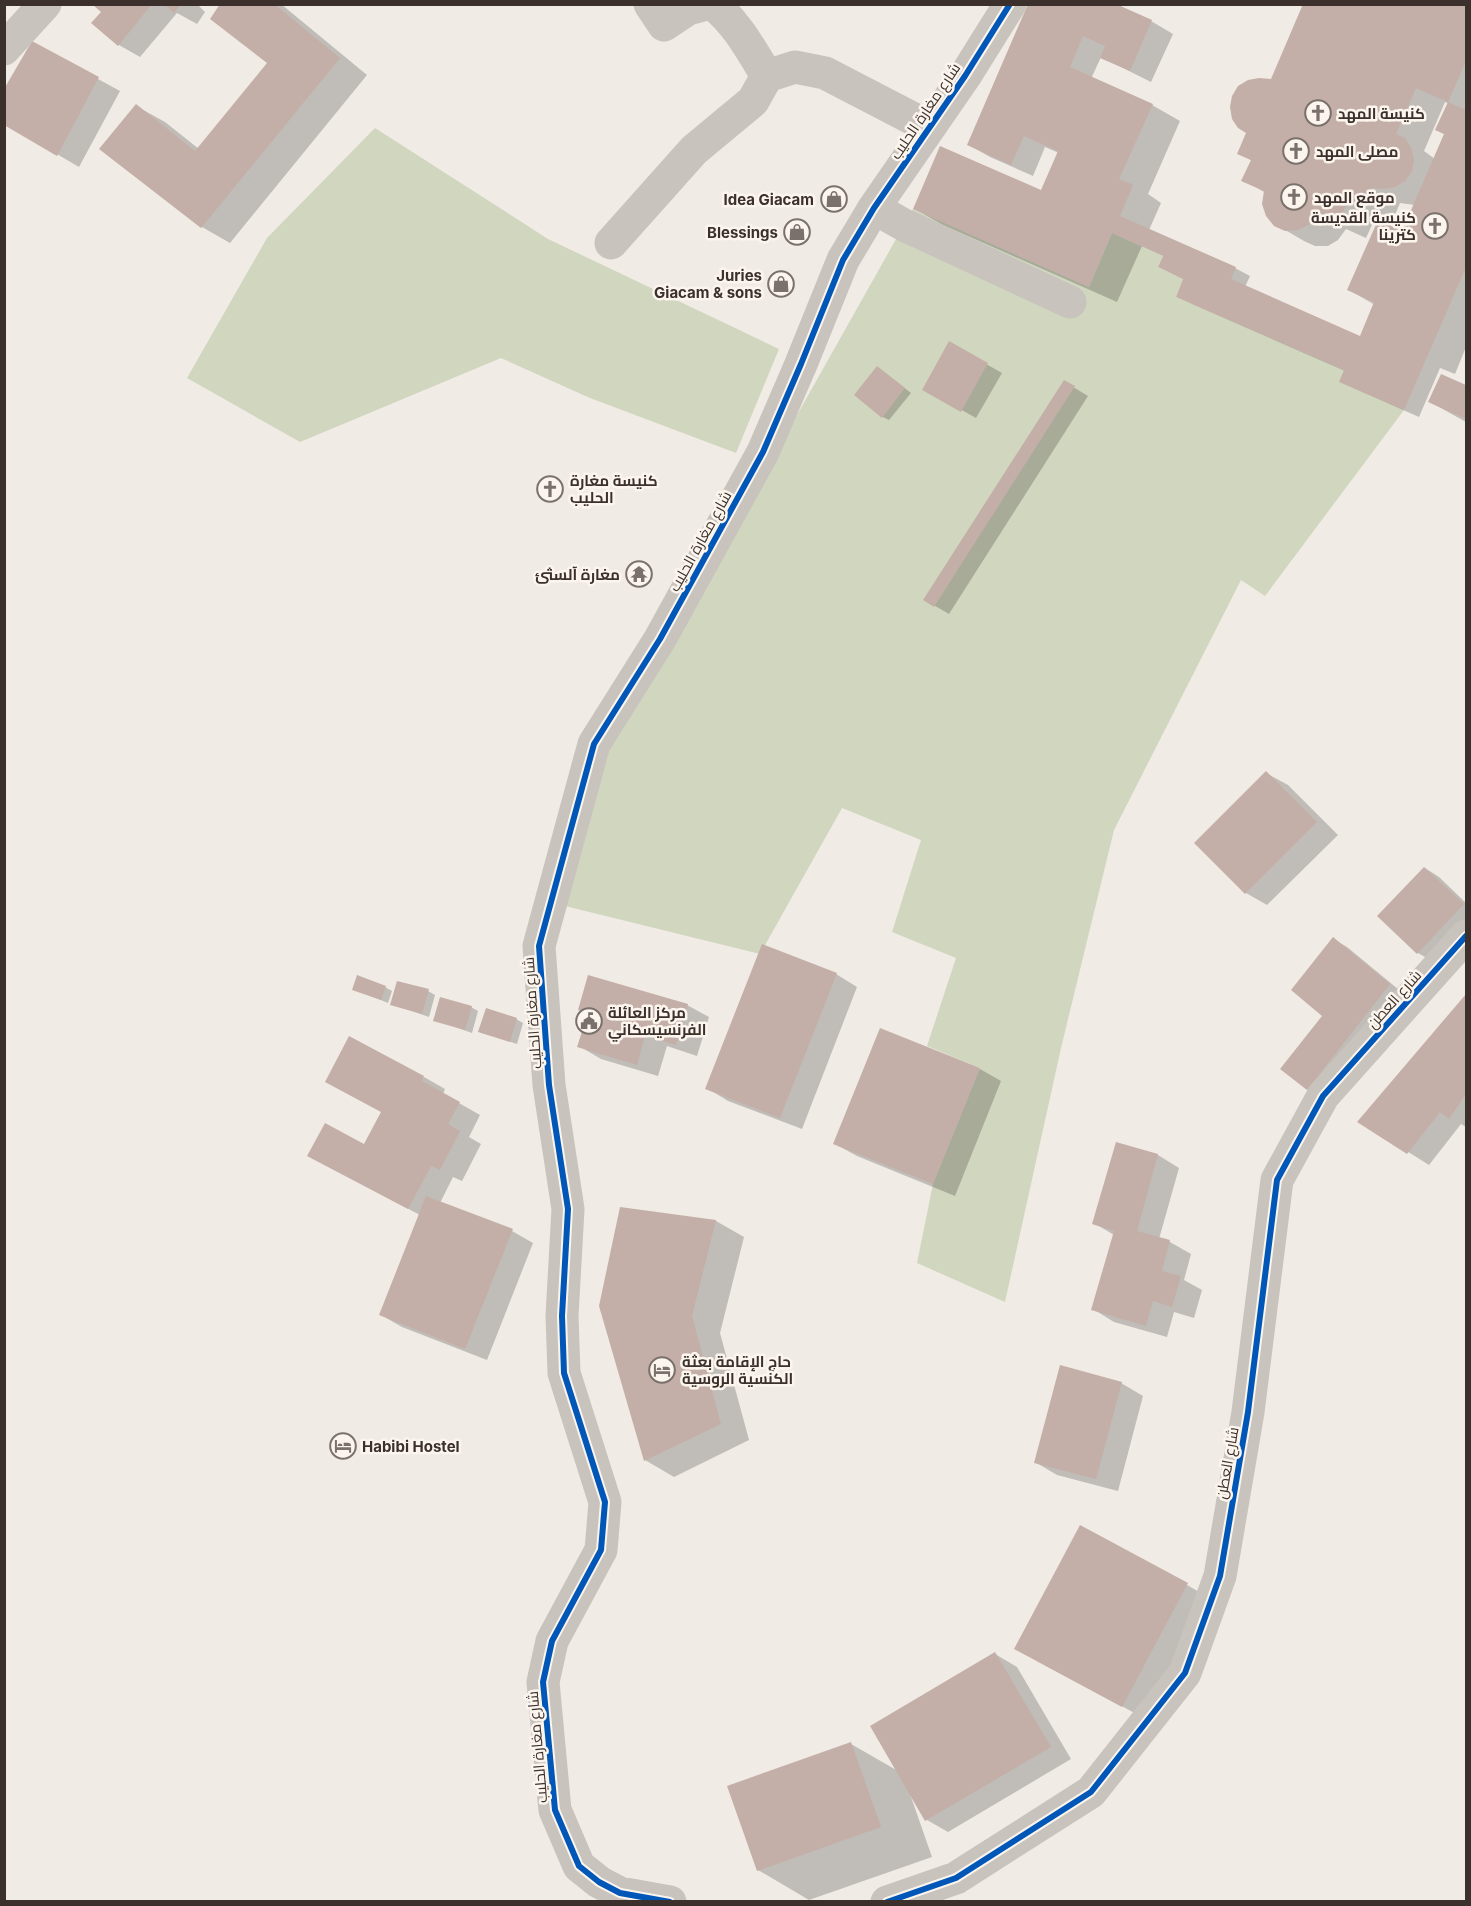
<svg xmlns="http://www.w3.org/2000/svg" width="1471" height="1906" viewBox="0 0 1471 1906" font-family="Inter,Cairo,sans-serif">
<rect width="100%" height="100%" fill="#f0ebe5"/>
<path fill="#d1d6bf" d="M375,128l173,111 231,110 -43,104 -146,-55 -89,-40 -201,84 -113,-64 80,-140z
M913,209l176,78 23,-54 51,23 -5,11 25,12 -7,18 168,73 60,40 -139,186 -24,-16 -127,250 -53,218 -56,254 -88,-39 16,-79 47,-116 -53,-22 29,-88 -64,-26 29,-92 -79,-32 -82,146 -203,-50 47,-146z"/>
<path fill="#0003" fill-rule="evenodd" d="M95,4h102l8,8 -8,12 -20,-11 -37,44 -21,-12 -26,-22 10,-11z
M222,4h59l86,71 -137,168 -28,-16 -101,-78 35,-43 29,16 34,27 70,-86z
M1030,4h88l-1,2 34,15 22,13 -22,48 -50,-25 -10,22 61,26 28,16 -32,73 13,9 -12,27 86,38 15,8 -5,11 116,51 14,-33 -26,-15 31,-70 -5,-2 -9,20 -20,-9 -8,11 -10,6h-13l-11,-5 -29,-17 -9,-31 -23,-13 9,-19 -13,-8 66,-149h161v343l-11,27 -15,-6 -21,49 -63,-28 -11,-18 -153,-67 -14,-8 7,-16 -25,-13 5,-11 -23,-10 -25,56 -174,-77 -28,-16 127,-17 17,-39 -14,-6 -12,29 -43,-19 -21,-12zM1445,102l4,2 -3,31 -11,24 -11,-8zM1400,203l15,2 -13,28 -12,-6z
M32,43l88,48 -41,76 -75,-44z
M949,343l53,30 -26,45 -52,-29z
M884,372l27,21 -22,27 -6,-3z
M1441,376l25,10v36l-36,-20z
M1065,382l23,14 -139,218 -24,-14z
M1266,773l22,12 50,50 -71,70 -21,-12z
M1425,868l14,9 27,26v22l-34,36 -14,-8z
M1333,939l14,8 57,47 -82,103 -15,-8 17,-74z
M836,974l21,13 -55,142 -74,-28 -21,-13z
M385,987l7,4 -4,12 -34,-14z
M428,991l7,4 -6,22 -37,-13z
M1466,996v131l-5,-3 -32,41 -70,-44z
M687,1005l22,12 -12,39 -30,-10 -9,30 -57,-17 -22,-13 10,-31 -10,-6z
M471,1007l7,4 -6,22 -37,-13z
M516,1019l7,4 -6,21 -37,-12z
M980,1069l21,12 -46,115 -98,-40 -22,-12z
M424,1077l21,12 -2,5 37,21 -11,22 12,7 -19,37 -9,-4 -13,26 72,28 21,12 -46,117 -85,-33 -21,-12 39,-100 -89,-47 34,-22z
M1117,1144l41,11 21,13 -20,71 11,3 21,12 -7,26 18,10 -8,28 -20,-6 -7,25 -53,-15 -21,-13 21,-74 -20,-12z
M622,1209l94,12 28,16 -24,96 29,107 -75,37 -29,-17z
M1121,1383l22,13 -25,95 -61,-16 -22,-13z
M1187,1585l21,12 -64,121 -107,-57z
M995,1654l22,13 54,92 -123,73 -21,-12 -17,-26 22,63 -123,43 -51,-30 93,-126 47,27z"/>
<path fill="#c3afa7" d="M92,4h60l-34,42 -27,-23 10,-11z
M164,4h17l-7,9z
M220,4h54l66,54 -139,170 -102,-79 37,-45 59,47 72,-88 -57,-44z
M1028,4h88l36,16 -22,51 -30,-13 5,-12 -22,-10 -13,31 83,37 -34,75 14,6 -13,31 116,51 -5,12 129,57 14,-34 -27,-12 31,-70 24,11 42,-97 -9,-4 13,-28 18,8v157l-62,143 -65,-28 5,-12 -168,-73 7,-18 -25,-12 5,-11 -51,-23 -23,54 -176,-78 27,-63 101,44 17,-39 -34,-15 -13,29 -44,-20z
M1303,4h163v57l-18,41 -32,-14 -20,46 9,4 6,10 3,12 -2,11 -7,10 -10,6 -11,2 -12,-1 -10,21 -15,-6 -9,20 -21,-9 -7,10 -12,6 -13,1 -11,-5 -8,-10 -4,-12 2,-13 -23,-10 10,-21 -14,-6 9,-21 -8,-5 -6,-9 -2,-12 2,-11 6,-10 10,-6 11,-2 12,1z
M32,41l67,36 -42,79 -53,-31v-36z
M949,341l39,22 -27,49 -39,-22z
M877,366l28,22 -23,30 -28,-23z
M1441,374l25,11v34l-38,-17z
M1064,380l11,6 -141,221 -11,-7z
M1266,771l51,51 -72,72 -51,-51z
M1424,867l40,37 -47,50 -40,-38z
M1333,937l57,47 -83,106 -27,-21 42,-53 -31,-26z
M762,944l75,29 -57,145 -75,-29z
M357,975l29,11 -5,14 -29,-10z
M588,975l100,29 -12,41 -31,-10 -8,30 -60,-18 11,-34 -10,-3z
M397,981l32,8 -7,25 -32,-9z
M1466,994v100l-17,25 -9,-7 -33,42 -50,-32z
M440,997l32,9 -7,24 -32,-9z
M486,1008l31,10 -7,24 -32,-10z
M880,1028l100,40 -47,116 -100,-40z
M349,1036l75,40 -2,5 38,21 -12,22 12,7 -20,39 -9,-4 -23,43 -101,-53 18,-33 39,21 17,-32 -56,-30z
M1116,1142l42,12 -21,77 33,9 -8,31 19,5 -9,31 -19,-6 -7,25 -55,-16 23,-79 -22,-7z
M426,1196l87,33 -48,120 -86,-34z
M620,1207l96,13 -24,96 29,108 -77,37 -45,-155z
M1060,1365l62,17 -26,97 -62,-16z
M1080,1525l108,58 -66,124 -108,-58z
M995,1652l56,95 -126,74 -55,-95z
M851,1742l30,85 -124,44 -30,-85z"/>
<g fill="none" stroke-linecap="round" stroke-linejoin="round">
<path stroke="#c9c3be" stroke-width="33" d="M650,4l14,21 24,-16 18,-5
M713,4c24,19 38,46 54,72
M4,49l41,-45
M874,208l30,17 166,77
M611,243l83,-93 59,-49 14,-25 28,-9 30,6 104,54
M670,1902l-50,-9 -21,-11 -20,-16 -24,-56 -12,-128 9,-41 49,-91 4,-48 -41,-129 -2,-57 6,-107 -19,-124 -10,-139 55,-202 66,-105 103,-187 38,-88 42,-104 31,-52 91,-132 45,-72
M887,1902l69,-24 135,-86 94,-119 35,-97 28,-164 29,-232 46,-84 143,-160"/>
<g stroke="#fbf5ee" stroke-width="10">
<path id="cycleway" d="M670,1902l-50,-9 -21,-11 -20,-16 -24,-56 -12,-128 9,-41 49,-91 4,-48 -41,-129 -2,-57 6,-107 -19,-124 -10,-139 55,-202 66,-105 103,-187 38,-88 42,-104 31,-52 91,-132 45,-72
M887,1902l69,-24 135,-86 94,-119 35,-97 28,-164 29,-232 46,-84 143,-160"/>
</g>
<use href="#cycleway" stroke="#0057b8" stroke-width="6"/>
</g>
<defs>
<g id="church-ring" transform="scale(1.35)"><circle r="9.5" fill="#fbf5ee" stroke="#7a716c" stroke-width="1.5"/><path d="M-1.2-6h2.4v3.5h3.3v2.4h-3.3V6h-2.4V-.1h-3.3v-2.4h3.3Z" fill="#7a716c"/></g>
<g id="shop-ring" transform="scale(1.35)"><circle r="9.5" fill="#fbf5ee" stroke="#7a716c" stroke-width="1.5"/><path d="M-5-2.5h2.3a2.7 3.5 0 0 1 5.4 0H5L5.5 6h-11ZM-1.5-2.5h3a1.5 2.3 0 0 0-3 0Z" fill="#7a716c"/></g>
<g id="temple-ring" transform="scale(1.35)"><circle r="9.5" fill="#fbf5ee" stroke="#7a716c" stroke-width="1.5"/><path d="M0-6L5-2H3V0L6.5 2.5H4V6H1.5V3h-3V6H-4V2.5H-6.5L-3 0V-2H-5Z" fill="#7a716c"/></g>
<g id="civic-ring" transform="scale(1.35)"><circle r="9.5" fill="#fbf5ee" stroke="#7a716c" stroke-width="1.5"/><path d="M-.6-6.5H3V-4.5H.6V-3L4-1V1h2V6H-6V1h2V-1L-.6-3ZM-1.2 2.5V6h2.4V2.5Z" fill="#7a716c"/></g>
<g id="hotel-ring" transform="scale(1.35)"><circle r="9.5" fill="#fbf5ee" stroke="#7a716c" stroke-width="1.5"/><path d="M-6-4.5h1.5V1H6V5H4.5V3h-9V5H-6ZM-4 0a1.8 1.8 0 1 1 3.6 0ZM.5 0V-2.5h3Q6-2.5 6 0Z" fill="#7a716c"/></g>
</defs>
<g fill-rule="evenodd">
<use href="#church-ring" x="1318" y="113"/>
<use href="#church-ring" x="1296" y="151"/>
<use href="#church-ring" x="1294" y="197"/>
<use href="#shop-ring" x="834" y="199"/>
<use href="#church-ring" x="1435" y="226"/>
<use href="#shop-ring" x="797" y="232"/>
<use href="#shop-ring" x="781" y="284"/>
<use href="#church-ring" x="550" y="489"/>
<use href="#temple-ring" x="639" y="574"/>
<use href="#civic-ring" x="589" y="1021"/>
<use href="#hotel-ring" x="662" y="1370"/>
<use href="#hotel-ring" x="343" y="1446"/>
</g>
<g text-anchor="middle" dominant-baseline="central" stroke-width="5" stroke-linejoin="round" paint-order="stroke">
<g font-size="15" fill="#3b302b" stroke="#fbf5ee">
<text transform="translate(925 111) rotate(-56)">شارع مغارة الحليب</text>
<text transform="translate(700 541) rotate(-61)">شارع مغارة الحليب</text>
<text transform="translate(1394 999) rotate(-48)">شارع العطن</text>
<text transform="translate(532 1013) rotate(-94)">شارع مغارة الحليب</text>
<text transform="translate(1227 1463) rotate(-80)">شارع العطن</text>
<text transform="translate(537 1747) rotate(-95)">شارع مغارة الحليب</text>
</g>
<g font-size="15" font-weight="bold" fill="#3b302b" stroke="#fbf5ee" text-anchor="start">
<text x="1338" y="113">كنيسة المهد</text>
<text x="1316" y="151">مصلى المهد</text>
<text x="1314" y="197">موقع المهد</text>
<text x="814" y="199" text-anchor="end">Idea Giacam</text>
<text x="1416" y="217" text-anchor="end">كنيسة القديسة<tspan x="1416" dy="17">كترينا</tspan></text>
<text x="778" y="232" text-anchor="end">Blessings</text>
<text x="762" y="275" text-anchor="end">Juries<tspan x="762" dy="17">Giacam &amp; sons</tspan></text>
<text x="570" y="480">كنيسة مغارة<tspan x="570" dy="17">الحليب</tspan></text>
<text x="620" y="574" text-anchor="end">مغارة آلسثئ</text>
<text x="608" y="1012">مركز العائلة<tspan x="608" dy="17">الفرنسيسكاني</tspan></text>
<text x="682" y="1361">حاج الإقامة بعثة<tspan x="682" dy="17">الكنسية الروسية</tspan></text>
<text x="362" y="1446">Habibi Hostel</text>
</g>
</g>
<rect width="1471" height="1906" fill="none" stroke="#3b302b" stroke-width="12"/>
</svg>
